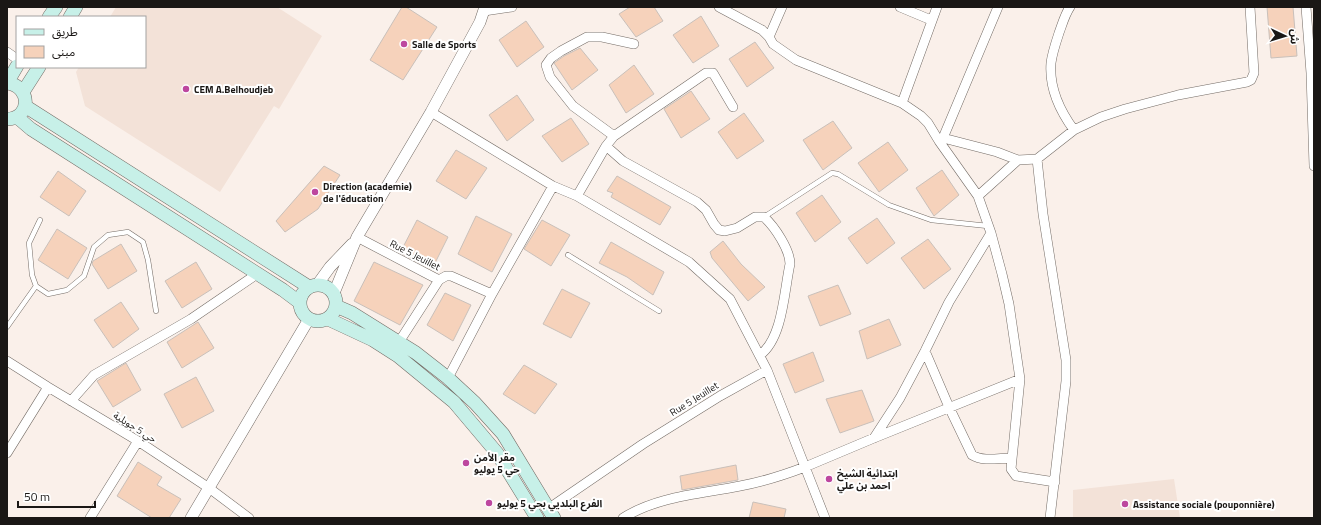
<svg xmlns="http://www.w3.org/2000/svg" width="1321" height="525" viewBox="0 0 1321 525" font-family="'Titillium Web','Noto Sans Arabic',sans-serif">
<rect width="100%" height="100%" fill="#faf0ea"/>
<path fill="#f3e2d8" d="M116,7h161l45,29 -43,73 -5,-3 -54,86 -135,-86 -9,-34 3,-5h66v-50h-35z
M1174,479l6,39h-107v-28z"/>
<path fill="#f6d2bb" stroke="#c9c0ba" d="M402,7h4l31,20 -34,53 -33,-20z
M630,7h24l9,14 -27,16 -17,-23z
M1267,7h26l4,49 -26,2z
M701,16l18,30 -26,17 -20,-28z
M526,21l18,26 -27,20 -18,-27z
M755,42l19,26 -27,19 -18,-28z
M580,48l18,22 -26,20 -18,-27 10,-7z
M634,65l20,29 -28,19 -17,-28z
M691,91l19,28 -29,19 -17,-29z
M517,95l17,25 -27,21 -18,-26z
M744,113l20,28 -27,18 -19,-27z
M571,118l18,26 -27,18 -20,-26z
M833,121l19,27 -29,22 -20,-30z
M888,142l20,28 -29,22 -21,-29z
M456,150l31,18 -21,31 -30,-18z
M324,166l16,9 -22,34 -33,23 -9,-11z
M942,170l17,25 -25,21 -18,-28z
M58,171l28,20 -17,25 -29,-19z
M617,176l54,31 -11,18 -49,-28 2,-4 -6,-2z
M822,195l19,27 -26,20 -19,-29z
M476,216l36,18 -20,38 -34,-18z
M877,218l18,25 -28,21 -19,-26z
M417,220l31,17 -16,32 -32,-16z
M542,220l28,15 -19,31 -27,-17z
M57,229l30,19 -19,31 -30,-19z
M928,239l23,30 -27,20 -23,-31z
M723,241l18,23 24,23 -17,14 -36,-43 -2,-6z
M611,242l53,30 -11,23 -26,-18 -28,-14z
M121,244l16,27 -29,18 -16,-25 1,-3z
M196,262l16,27 -30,19 -17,-27z
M374,262l49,23 -23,40 -46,-24z
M838,285l13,29 -31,12 -12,-30z
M562,289l28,14 -19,35 -28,-14z
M445,293l26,12 -18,36 -26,-16z
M121,302l18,27 -26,19 -19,-28z
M889,319l12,26 -34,14 -8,-28z
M198,322l16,26 -32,20 -15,-26z
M813,352l11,29 -29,12 -12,-29z
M126,363l15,27 -28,17 -16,-26z
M524,365l33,19 -22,30 -32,-20z
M196,377l18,34 -32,17 -18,-34z
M862,390l12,31 -34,12 -14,-34z
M138,462l24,15 -5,8 24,14 -12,19h-17l-35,-22z
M736,465l2,15 -56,10 -2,-14z
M753,502l33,7 -2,9h-35z"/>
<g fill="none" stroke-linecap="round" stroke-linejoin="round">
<g stroke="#746c66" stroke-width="5.5">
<path id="service" d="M764,217l68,-44 6,1 51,31 42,15 57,6
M568,255l91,56
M36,286l12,8 19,-4 17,-14 10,-29 14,-12 20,-3 15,10 5,18 8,51
M7,327l29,-41 -4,-11 -3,-32 11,-23"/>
</g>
<g stroke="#746c66" stroke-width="10">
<path id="minor" d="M719,7l43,23 7,7 4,7 23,16 106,43 19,13 7,7 11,18 39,55 13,37 11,41 7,30 11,75 -9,90 5,7 39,6
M900,7l31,13
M1070,7c-5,7 -8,18 -11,26 -3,9 -7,21 -8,30 -2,25 9,48 23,67
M1306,7l5,66 3,93
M484,11l28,-4
M769,37l13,-30
M7,52l10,7
M902,103l35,-96
M431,112l122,74 24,10 112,66 41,37 37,71 38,97c-21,8 -43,15 -65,19 -39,8 -82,10 -117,32
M614,136l-41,-30 -23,-29 -4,-12 5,-7 10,-7 26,-14h15l32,7
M943,138l54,14 21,8 19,-1 37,-29 27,-13 24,-8 53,-14 69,-13 4,-2 3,-7 -4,-66
M940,141l3,-3 55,-131
M606,146l17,15 74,41 9,8 8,14 5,6 6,1 12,-3 18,-11h9c11,10 26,33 26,47 -6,27 -7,74 -30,91
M1037,159l6,55 23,146v21l-16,137
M577,196l29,-50 8,-10 92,-63h7l20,34
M978,196l40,-36
M357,237l82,43
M439,280l7,-4h5l41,18
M399,342l40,-62
M925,351l24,56 23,48c11,7 27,3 39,3
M7,361l41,26 90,54 71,47 40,30
M448,378l44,-84 61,-108
M71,401l23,-26 97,-56 66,-45
M874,438l26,-40 25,-47 24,-49 42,-69
M7,453l41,-66
M548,509l95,-65 77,-48 47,-26
M90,518l48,-77
M825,518l-20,-51 69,-29 146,-59"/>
</g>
<g stroke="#746c66" stroke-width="12">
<path id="tertiary" d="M317,285l13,-18 22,-23
M334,293l23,-56 74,-125 49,-90 5,-15
M191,518l118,-199"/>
</g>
<g stroke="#746c66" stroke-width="14">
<path id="secondary" d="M49,17l7,-10
M70,17l6,-10
M7,83c25,3 24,36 0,36
M7,83l10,-17
M23,92l16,-25
M25,106l284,181
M17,117l14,12 252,161 16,12
M300 303a18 18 0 1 1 36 0a18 18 0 1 1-36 0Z
M336,306l16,7 64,40 32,25 27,25 28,31 51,84
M328,319l45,21 25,16 56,46 43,51 40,65"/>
</g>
<use href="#service" stroke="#fff" stroke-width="4.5"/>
<use href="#minor" stroke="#fff" stroke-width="9"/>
<use href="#tertiary" stroke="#fff" stroke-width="11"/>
<use href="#secondary" stroke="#c7f0e8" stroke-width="13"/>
</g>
<g fill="#bd479f" stroke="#fff" stroke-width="1.5">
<circle cx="404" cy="44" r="4"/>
<circle cx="186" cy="89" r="4"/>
<circle cx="315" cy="192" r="4"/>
<circle cx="466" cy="463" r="4"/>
<circle cx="829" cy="479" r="4"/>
<circle cx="489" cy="503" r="4"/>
<circle cx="1125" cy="504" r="4"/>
</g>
<g text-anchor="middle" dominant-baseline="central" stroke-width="4" stroke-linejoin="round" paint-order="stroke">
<g font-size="10" font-weight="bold" fill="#1a1715" stroke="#fff" text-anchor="start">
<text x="412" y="44">Salle de Sports</text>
<text x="194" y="89">CEM A.Belhoudjeb</text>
<text x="323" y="186">Direction (academie)<tspan x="323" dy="12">de l'éducation</tspan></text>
<text x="474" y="457">مقر الأمن<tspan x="474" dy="12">حي 5 يوليو</tspan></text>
<text x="837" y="473">ابتدائية الشيخ<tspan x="837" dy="12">احمد بن علي</tspan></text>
<text x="497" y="503">الفرع البلديي بحي 5 يوليو</text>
<text x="1133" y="504">Assistance sociale (pouponnière)</text>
</g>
<g font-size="10" fill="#1a1715" stroke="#fff">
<text transform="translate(415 255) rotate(27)">Rue 5 Jeuillet</text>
<text transform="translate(694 399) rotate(-32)">Rue 5 Jeuillet</text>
<text transform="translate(135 427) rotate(32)">حي 5 جويلية</text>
</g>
</g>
<rect width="1321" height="525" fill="none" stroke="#1a1715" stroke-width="16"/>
<rect x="16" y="16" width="130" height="52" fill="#ffffff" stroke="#a3a2a1"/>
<rect x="24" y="29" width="20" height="6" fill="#c7f0e8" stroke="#a3a2a1"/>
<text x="52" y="36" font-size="12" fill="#1a1715">طريق</text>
<rect x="24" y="46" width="20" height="12" fill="#f6d2bb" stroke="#a3a2a1"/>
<text x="52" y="56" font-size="12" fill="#1a1715">مبنى</text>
<g transform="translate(1285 36) rotate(94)" stroke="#ffffff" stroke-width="3" paint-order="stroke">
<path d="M0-3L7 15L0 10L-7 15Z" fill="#1a1715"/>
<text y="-6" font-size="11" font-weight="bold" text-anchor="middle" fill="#1a1715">ش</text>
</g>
<path d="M18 501v6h77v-6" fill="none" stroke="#1a1715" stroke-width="2"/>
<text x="24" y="501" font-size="12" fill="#1a1715" stroke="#ffffff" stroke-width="3" paint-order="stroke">50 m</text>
</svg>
